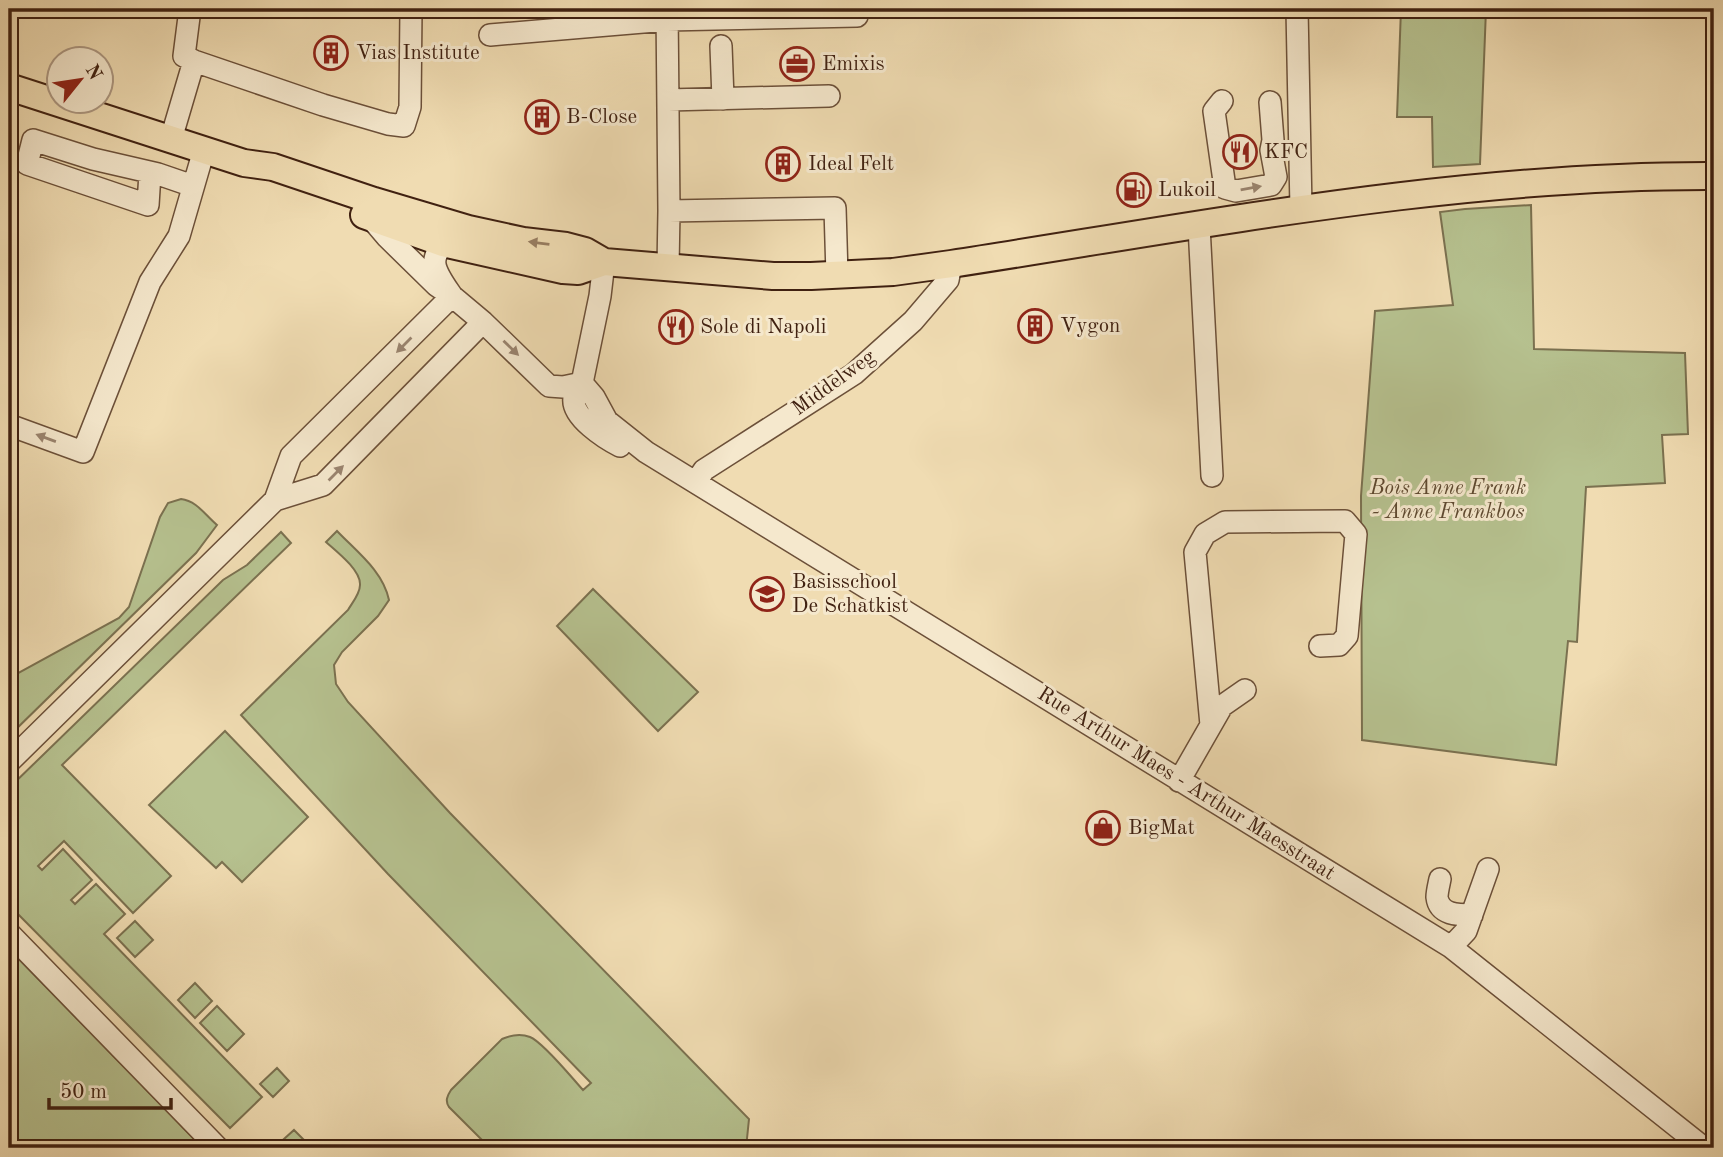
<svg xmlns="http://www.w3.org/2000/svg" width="1723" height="1157" viewBox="0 0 1723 1157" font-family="'Old Standard TT',serif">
<rect width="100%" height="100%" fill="#f0dcb2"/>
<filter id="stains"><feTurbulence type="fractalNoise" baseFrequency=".00286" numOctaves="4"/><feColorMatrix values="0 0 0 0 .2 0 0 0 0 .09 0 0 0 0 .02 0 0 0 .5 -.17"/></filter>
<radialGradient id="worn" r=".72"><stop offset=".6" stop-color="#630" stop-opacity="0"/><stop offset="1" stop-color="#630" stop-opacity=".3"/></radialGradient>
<path fill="#b6c18f" stroke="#7b7150" stroke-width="2" d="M1401,9h85l-6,155 -47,3 -1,-50h-35z
M1531,205l3,144 151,4 3,81 -26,1 3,48 -79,4 -9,155 -9,-1 -12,124 -194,-25 -1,-244 14,-185 78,-6 -13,-93 25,-3z
M181,499c16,2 24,16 36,26l-21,28 -187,183v-58l110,-60 10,-11 31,-90 8,-14z
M337,531c20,21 46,40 52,69l-11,16 -36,36 -8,13 2,19 12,18 102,111 299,306 -3,29h-256l-41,-41c-4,-6 -2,-11 2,-17l51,-51c9,-4 18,-6 28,-2 13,5 42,41 53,53l8,-7 -203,-209 -147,-159 107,-105c4,-7 12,-16 12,-25 1,-15 -24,-34 -34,-43z
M281,532l10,11 -229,222 109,111 -38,37 -69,-72 -26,25 4,4 21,-21 29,31 -21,20 4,4 21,-20 29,30 -21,20 158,163 -32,31 -221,-223v-117l214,-208 24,-15z
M593,589l105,103 -40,39 -101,-105z
M225,731l83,86 -66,65 -20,-20 -6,6 -67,-63z
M135,921l18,19 -18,17 -18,-19z
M9,949l194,199h-194z
M195,983l17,18 -17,17 -17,-18z
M217,1006l27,28 -17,17 -27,-28z
M277,1068l12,13 -16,16 -13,-13z
M294,1130l18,18h-38z"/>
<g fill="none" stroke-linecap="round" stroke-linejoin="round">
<g stroke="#6c5039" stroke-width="24">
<path id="minor" d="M190,9l-6,47 10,5 129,44 65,19 16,2 6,-19 1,-98
M667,9l2,202 -1,57
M1297,9l4,200
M490,35l177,-15 190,-4v-7
M721,46l2,53
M668,100l161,-4
M1222,101l-8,10 11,77 11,3 35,-6 5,-8 -5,-27 2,-10 -3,-38
M171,139l23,-78
M150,173l-2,32 -121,-41 6,-24 60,19 65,15 35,12
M669,211l166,-3 2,67
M370,217l17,20 49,48 16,11 31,26 66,64 14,1 19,-4
M1199,226l13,250
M604,262l-4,34 -18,87c-3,5 -7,10 -8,15 -3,19 32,41 46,48
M582,383l12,14 13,24 39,31 805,495 253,201
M9,425l74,27 67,-170 29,-46 25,-86
M696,482l8,-12 150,-96 59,-53 35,-41 3,-16
M275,500l48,-15 160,-163
M1211,725l-16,-173 10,-18 20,-12 120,-1 11,13 -9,102 -8,9 -19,1
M9,762l266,-262 16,-44 161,-160c-17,-25 -29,-39 2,-60
M1179,781l43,-75 23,-16
M1440,879c-1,5 -3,13 -3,18 2,18 21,18 35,18
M9,933l209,215
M1451,947l15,-16 22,-62"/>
</g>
<g stroke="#402111" stroke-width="30">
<path id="major" d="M9,87l235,76 29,4 101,34 94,28 55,12 43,5 19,5 19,11 169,14h38l82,-4 58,-8c253,-39 507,-89 763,-88
M364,215l79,28 120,27 15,1 26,-9"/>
</g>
<use href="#minor" stroke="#f5e8cd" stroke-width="21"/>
<use href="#major" stroke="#f0dcb2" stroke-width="26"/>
</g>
<defs><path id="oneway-solid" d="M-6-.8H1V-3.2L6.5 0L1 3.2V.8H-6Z" transform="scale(1.75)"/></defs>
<g fill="#9a846f">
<use href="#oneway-solid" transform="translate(1251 188) rotate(-10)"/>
<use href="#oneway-solid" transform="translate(404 345) rotate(135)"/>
<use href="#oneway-solid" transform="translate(511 348) rotate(44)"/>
<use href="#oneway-solid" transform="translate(46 438) rotate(-160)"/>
<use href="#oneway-solid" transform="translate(336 473) rotate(-45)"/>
</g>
<use fill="#987e62" href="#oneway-solid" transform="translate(539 243) rotate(-173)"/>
<defs>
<g id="building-ring" transform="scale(1.75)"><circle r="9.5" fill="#f5e8cd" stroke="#8f2418" stroke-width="1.5"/><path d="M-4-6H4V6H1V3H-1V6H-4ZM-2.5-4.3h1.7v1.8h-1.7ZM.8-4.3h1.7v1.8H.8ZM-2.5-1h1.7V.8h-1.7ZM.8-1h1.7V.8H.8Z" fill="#8f2418"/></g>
<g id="office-ring" transform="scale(1.75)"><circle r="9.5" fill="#f5e8cd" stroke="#8f2418" stroke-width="1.5"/><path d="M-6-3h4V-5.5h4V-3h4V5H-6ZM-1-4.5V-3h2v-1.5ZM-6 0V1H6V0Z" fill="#8f2418"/></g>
<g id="restaurant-ring" transform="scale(1.75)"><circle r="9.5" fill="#f5e8cd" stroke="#8f2418" stroke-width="1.5"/><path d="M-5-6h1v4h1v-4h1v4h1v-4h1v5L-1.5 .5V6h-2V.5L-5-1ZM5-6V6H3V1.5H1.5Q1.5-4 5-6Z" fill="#8f2418"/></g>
<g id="fuel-ring" transform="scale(1.75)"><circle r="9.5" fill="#f5e8cd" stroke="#8f2418" stroke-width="1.5"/><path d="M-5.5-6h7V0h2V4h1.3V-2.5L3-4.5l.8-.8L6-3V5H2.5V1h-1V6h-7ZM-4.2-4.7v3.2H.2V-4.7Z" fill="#8f2418"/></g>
<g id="school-ring" transform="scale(1.75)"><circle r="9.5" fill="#f5e8cd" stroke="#8f2418" stroke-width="1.5"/><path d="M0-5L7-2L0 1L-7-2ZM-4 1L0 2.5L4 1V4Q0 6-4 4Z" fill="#8f2418"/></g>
<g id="shop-ring" transform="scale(1.75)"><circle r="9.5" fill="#f5e8cd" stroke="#8f2418" stroke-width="1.5"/><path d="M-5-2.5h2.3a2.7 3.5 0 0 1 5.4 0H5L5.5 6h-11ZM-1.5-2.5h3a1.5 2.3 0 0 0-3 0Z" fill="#8f2418"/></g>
</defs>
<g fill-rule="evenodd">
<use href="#building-ring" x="331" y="53"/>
<use href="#office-ring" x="797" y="64"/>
<use href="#building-ring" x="542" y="117"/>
<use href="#restaurant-ring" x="1240" y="152"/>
<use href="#building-ring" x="783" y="164"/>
<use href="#fuel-ring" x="1134" y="190"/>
<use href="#building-ring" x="1035" y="326"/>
<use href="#restaurant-ring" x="676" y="327"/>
<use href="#school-ring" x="767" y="594"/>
<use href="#shop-ring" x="1103" y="828"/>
</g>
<g text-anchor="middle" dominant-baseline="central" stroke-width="6" stroke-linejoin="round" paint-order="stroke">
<g font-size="21" fill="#402111" stroke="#f5e8cd" text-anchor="start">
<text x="356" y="53">Vias Institute</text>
<text x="822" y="64">Emixis</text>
<text x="566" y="117">B-Close</text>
<text x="1264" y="152">KFC</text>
<text x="808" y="164">Ideal Felt</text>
<text x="1158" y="190">Lukoil</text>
<text x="1060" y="326">Vygon</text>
<text x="700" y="327">Sole di Napoli</text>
<text x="792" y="582">Basisschool<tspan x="792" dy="24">De Schatkist</tspan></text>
<text x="1128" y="828">BigMat</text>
</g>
<g font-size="21" fill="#402111" stroke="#f5e8cd">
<text transform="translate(834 383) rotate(-36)">Middelweg</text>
<text transform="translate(1186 784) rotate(32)">Rue Arthur Maes - Arthur Maesstraat</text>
</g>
<g font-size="21" font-style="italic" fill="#5e4930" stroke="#f5e8cd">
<text x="1448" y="488">Bois Anne Frank<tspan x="1448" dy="24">- Anne Frankbos</tspan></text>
</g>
</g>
<rect width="1723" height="1157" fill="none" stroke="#f0dcb2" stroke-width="35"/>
<rect x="10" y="10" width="1702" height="1136" fill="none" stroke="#402111" stroke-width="3.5"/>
<rect x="18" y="18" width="1688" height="1122" fill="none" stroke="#402111" stroke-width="2"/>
<g transform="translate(80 80) rotate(60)"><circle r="33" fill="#f5e8cd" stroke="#ad9882" stroke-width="2"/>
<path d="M0-5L12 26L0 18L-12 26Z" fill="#8f2418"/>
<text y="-10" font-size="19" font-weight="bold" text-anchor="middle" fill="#402111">N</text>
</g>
<path d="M49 1098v10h122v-10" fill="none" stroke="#402111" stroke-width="3.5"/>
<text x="60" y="1098" font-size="21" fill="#402111" stroke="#f5e8cd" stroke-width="5" paint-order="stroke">50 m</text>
<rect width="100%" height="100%" filter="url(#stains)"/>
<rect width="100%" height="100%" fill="url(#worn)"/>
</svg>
